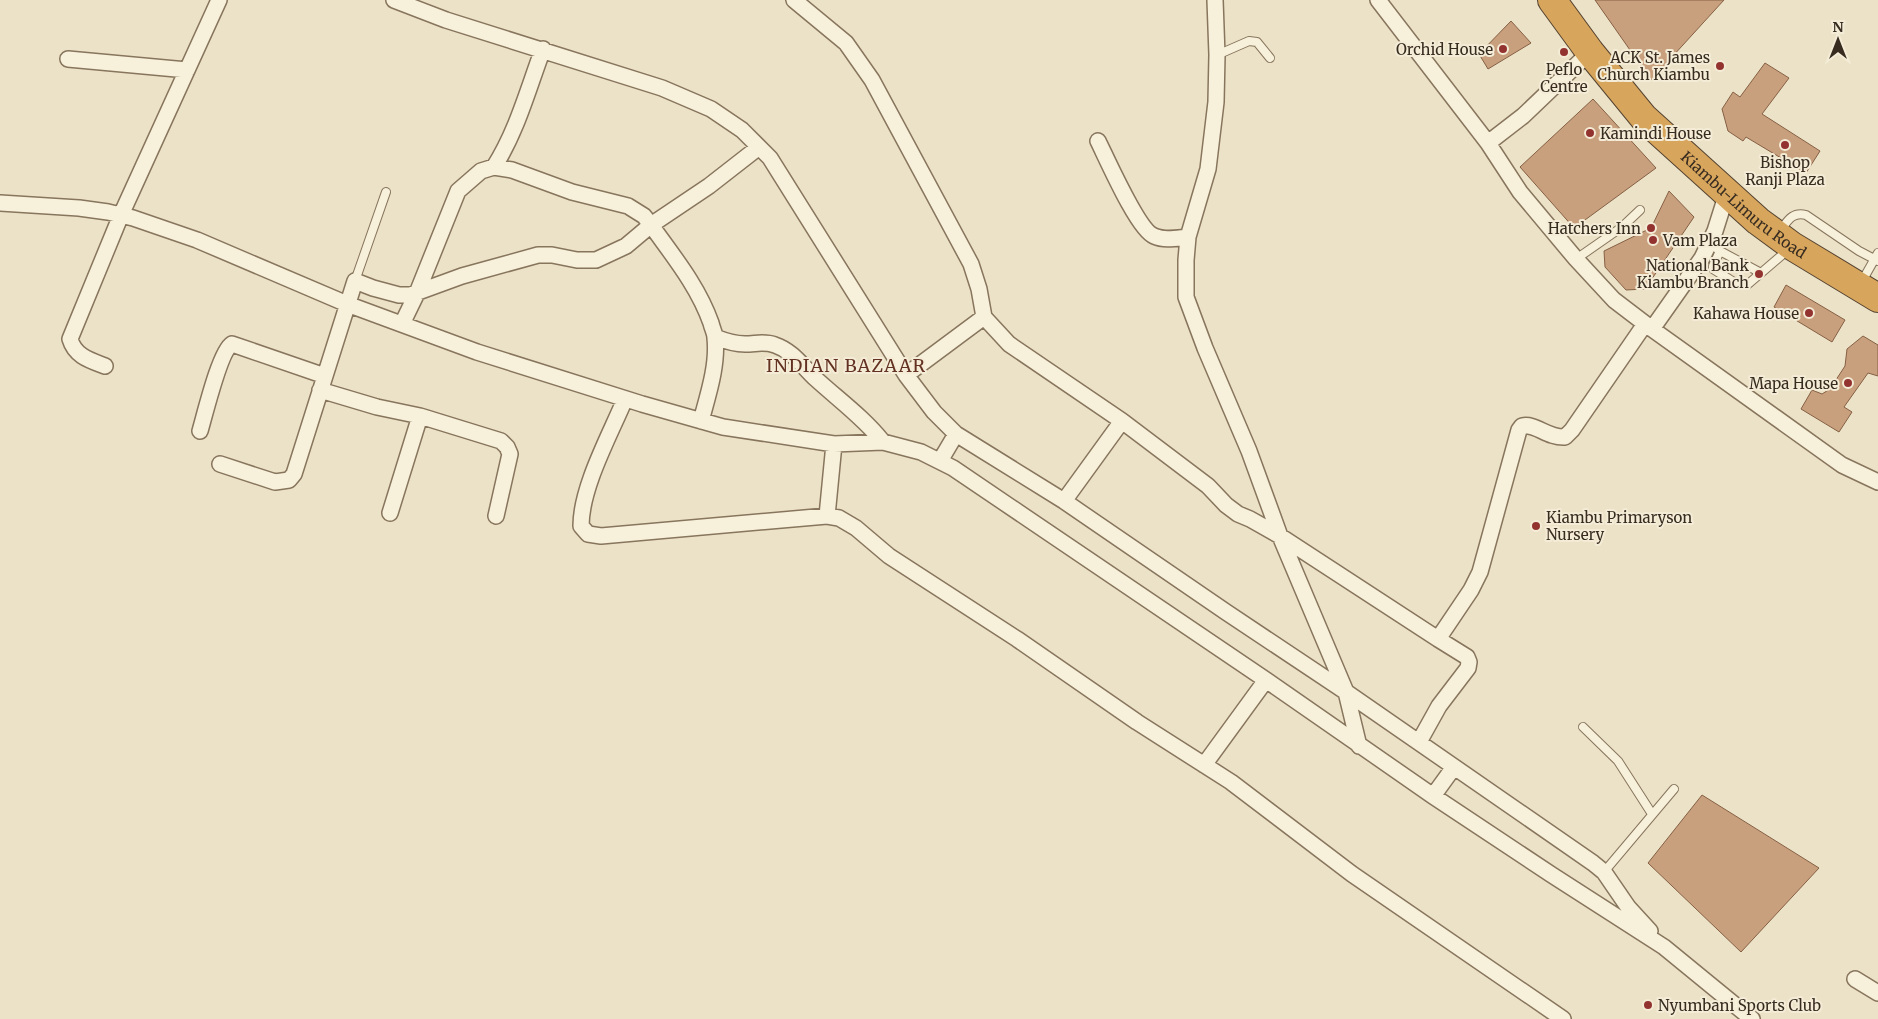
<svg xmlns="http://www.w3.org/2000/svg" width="1878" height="1019" viewBox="0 0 1878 1019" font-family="Merriweather,serif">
<rect width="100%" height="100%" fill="#ece2c7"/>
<path fill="#c9a07e" stroke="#856044" d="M1595,0h129l-73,80z
M1511,21l20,22 -43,26 -9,-15z
M1765,63l24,15 -27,36 58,37 -14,22 -60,-36 -3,4 -15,-10 -6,-22 11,-17 7,5z
M1593,99l63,69 -82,60 -54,-61z
M1669,191l25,26 -49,72 -19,1 -21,-23 -1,-16 47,-23z
M1786,285l59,35 -13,22 -58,-35z
M1863,336l15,9v31l-10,-3 -24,34 8,5 -13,20 -38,-23 11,-19 10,4 8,-5 15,-23 2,-17z
M1702,795l117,73 -78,84 -93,-89z"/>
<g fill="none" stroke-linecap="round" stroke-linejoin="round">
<g stroke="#87755d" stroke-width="10">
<path id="lane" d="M1217,55l32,-14 8,1 13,16
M1780,231c7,-9 12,-20 26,-16l53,36 19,10
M1709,243l11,8 41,22
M1720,251l-7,15v3l24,15 10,1 42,-36
M1576,259l46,-32 18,-17
M355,281l31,-89
M1861,283l17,-30
M1583,727l35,34 34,53
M1604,872l70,-83"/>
</g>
<g stroke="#87755d" stroke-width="18">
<path id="street" d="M394,0l52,20 216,68 49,21 31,21 28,28 136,217 28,37 22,22 108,67 162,111 120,80 13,54
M794,0l52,43 26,37 99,184 8,25 5,28 25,27 113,77 86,65 18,19 12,9 12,5 30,17 158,103 33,-49 9,-18 39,-142 3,-4c14,-3 25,12 43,11l7,-7 73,-106
M1215,0l2,55 -1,47 -8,67 -20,68 -2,23v37l19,51 44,103 31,85 66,156 247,171 11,9 24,35 22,24
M1378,0l110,143 32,49 56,67 38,41 38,29 190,136 36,17
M68,59l119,11
M1098,141c9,18 40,89 56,95 11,5 23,2 34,1
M1488,143l35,-27 67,-64
M494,167c23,-36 34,-78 49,-118
M0,203l79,5 29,4 25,6 64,22 150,64 130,48 165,52 81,23 111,17 49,-2 38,10 32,16 313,212 167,116 119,79 112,72 88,72
M402,324l15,-31 41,-102 23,-20 13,-4 18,3 60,22 56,14 16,10 7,9c22,31 47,61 60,98 1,5 4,10 4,15 3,27 -7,57 -14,83
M1652,329l50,-71 13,-27 12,-38
M715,337c10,4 19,7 30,7 11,0 19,-3 30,1 18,6 28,22 41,34 23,21 48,39 67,63
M105,366c-16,-6 -30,-10 -35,-27l51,-124 98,-215
M906,375l78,-58
M320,390l57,17 43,9 81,25 6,6 3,7 -14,62
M625,399c-15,36 -44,88 -44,127l7,8 13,2 226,-20 12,2 17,10 33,28 128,83 120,83 94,60 121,92 211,145
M200,431c5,-17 20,-80 32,-87l93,32
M940,461l16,-27
M220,464l55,18 14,-2 5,-6 61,-193 18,7 26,7h11l52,-19 76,-21h14l25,5h19l30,-14 25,-21 58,-39 50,-39
M1064,501l58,-80
M390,513l30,-97
M827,516l7,-72
M1419,742l20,-36 29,-38 1,-6 -2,-5 -29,-18
M1204,765l62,-85
M1433,796l21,-29
M1855,979l23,14"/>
</g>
<g stroke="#554331" stroke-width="30">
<g id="highway">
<path id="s1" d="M1552,0l38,52 54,66 114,103 34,25 86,52"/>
</g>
</g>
<use href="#lane" stroke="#f7f0da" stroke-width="8"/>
<use href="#street" stroke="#f7f0da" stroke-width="15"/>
<use href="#highway" stroke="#d7a55c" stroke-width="28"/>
</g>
<g fill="#933330" stroke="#f4ecd6" stroke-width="2">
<circle cx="1503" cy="49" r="5"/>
<circle cx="1564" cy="52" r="5"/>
<circle cx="1720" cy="66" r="5"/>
<circle cx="1590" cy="133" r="5"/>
<circle cx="1785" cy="145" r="5"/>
<circle cx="1651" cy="228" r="5"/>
<circle cx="1653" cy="240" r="5"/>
<circle cx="1759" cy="274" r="5"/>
<circle cx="1809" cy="313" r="5"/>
<circle cx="1848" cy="383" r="5"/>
<circle cx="1536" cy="526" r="5"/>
<circle cx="1648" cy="1005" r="5"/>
</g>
<g text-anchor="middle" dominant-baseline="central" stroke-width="4" stroke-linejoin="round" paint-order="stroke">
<g font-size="15" fill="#382c20" stroke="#f4ecd6" text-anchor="end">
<text x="1493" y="49">Orchid House</text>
<text x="1710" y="57">ACK St. James<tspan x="1710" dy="17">Church Kiambu</tspan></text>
<text x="1564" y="69" text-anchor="middle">Peflo<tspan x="1564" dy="17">Centre</tspan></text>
<text x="1600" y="133" text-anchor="start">Kamindi House</text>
<text x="1785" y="162" text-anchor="middle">Bishop<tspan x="1785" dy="17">Ranji Plaza</tspan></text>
<text x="1641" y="228">Hatchers Inn</text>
<text x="1663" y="240" text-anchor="start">Vam Plaza</text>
<text x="1749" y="265">National Bank<tspan x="1749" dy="17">Kiambu Branch</tspan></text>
<text x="1799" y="313">Kahawa House</text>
<text x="1838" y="383">Mapa House</text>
<text x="1546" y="517" text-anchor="start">Kiambu Primaryson<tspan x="1546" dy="17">Nursery</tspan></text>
<text x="1658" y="1005" text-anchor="start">Nyumbani Sports Club</text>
</g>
<g font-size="15" fill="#382c20" stroke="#f4ecd6">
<text stroke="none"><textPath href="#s1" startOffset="282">Kiambu-Limuru Road</textPath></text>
</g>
<g font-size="18" letter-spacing="1" fill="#633121" stroke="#f4ecd6">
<text x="846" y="365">INDIAN BAZAAR</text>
</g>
</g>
<g transform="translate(1838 40)" stroke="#f4ecd6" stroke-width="4" paint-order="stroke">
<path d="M0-4L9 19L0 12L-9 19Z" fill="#382c20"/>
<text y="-8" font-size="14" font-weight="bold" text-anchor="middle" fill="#382c20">N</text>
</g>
</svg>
